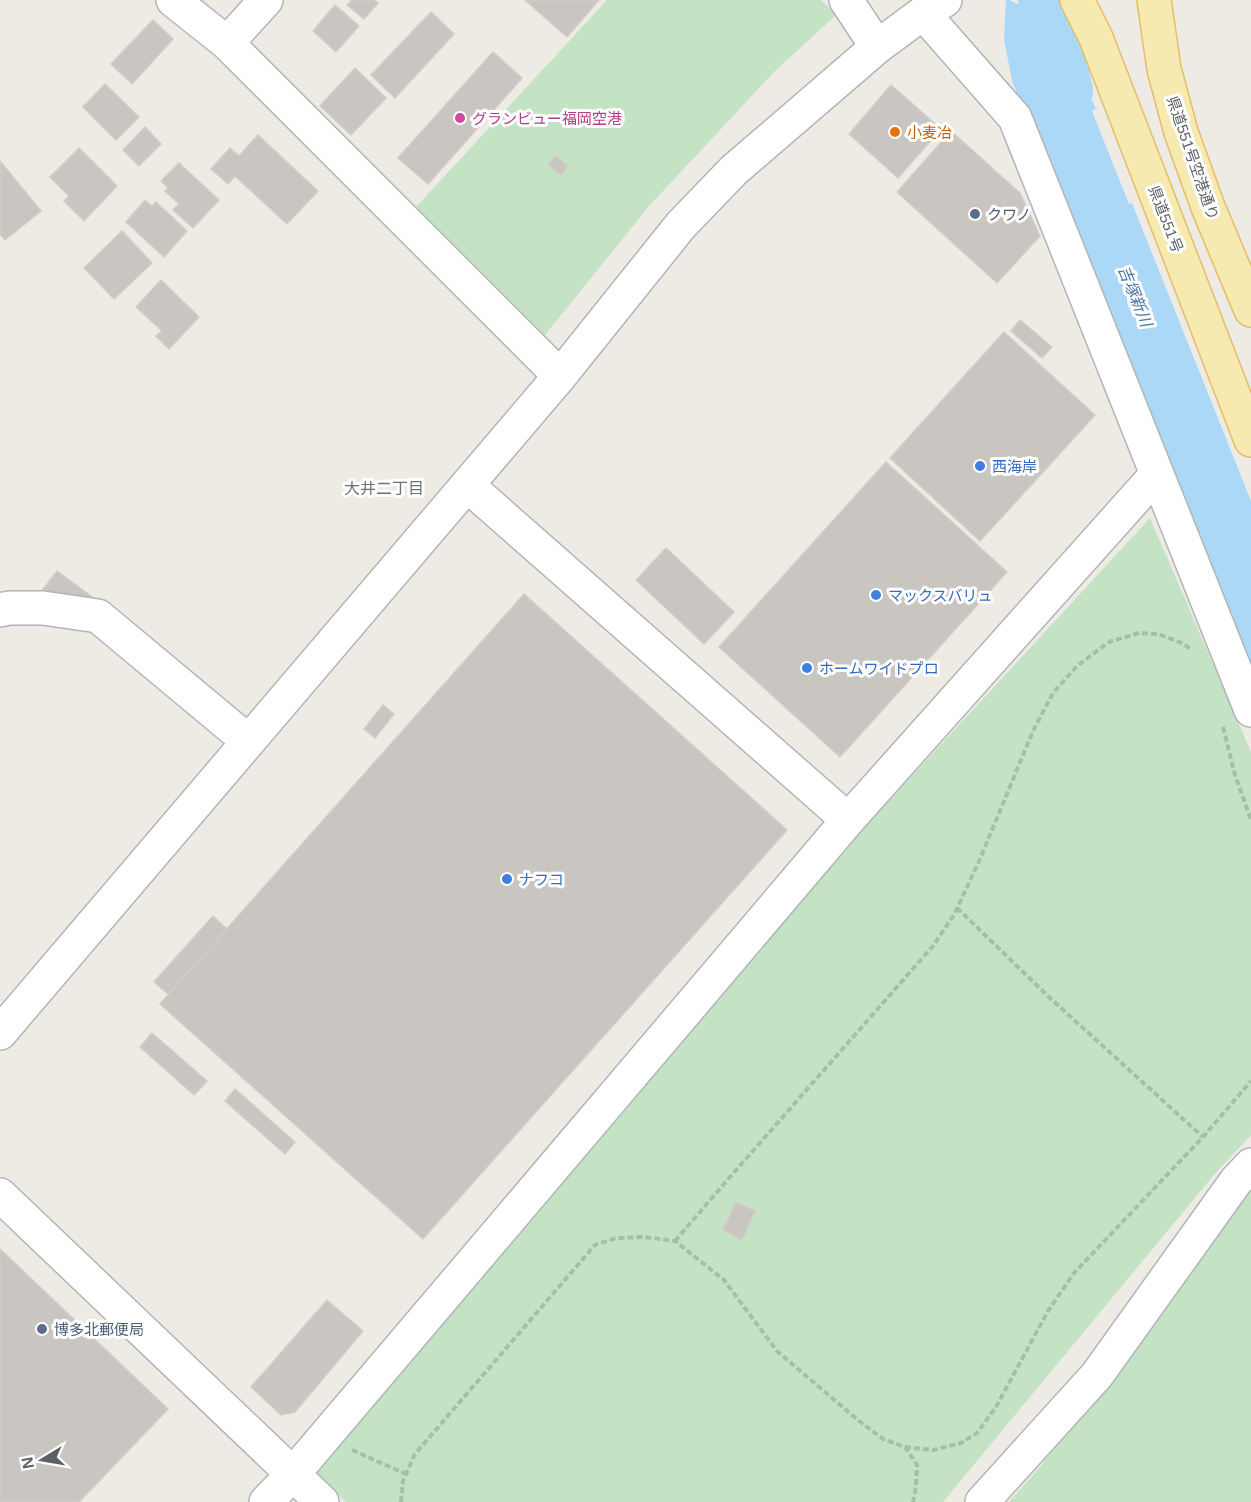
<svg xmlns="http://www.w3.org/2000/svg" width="1251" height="1502" viewBox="0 0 1251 1502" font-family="Arial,'Noto Sans JP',sans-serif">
<rect width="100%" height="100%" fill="#eeebe5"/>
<path fill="#c4e3c4" d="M607,0h214l15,15 -62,57 -124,133 -105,130 -129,-128z
M1150,518l101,234v383l-38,41 -270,326h-597l-30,-29 534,-630z
M1251,1186v316h-242l32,-36z"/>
<path fill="#abd8f7" d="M1006,0h3l62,29v4l-3,1 6,28 15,38h3l4,9 -4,2 37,93 3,-1 119,298v180l-235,-590 -4,-10 -8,-42z"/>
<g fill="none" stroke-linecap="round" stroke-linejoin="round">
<path stroke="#abd8f7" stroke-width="54" d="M1045,0l21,91"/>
</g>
<path fill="#c9c6c2" stroke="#d2cdc4" stroke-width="1.5" d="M352,0h22l4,3 -14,16 -17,-14z
M525,0h74l-32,37z
M335,5l24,21 -23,26 -23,-21z
M431,12l23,22 -59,64 -24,-23z
M153,20l20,19 -41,45 -21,-20z
M493,52l29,26 -94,106 -30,-26z
M355,68l31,30 -35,37 -31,-29z
M105,84l34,33 -23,23 -33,-33z
M891,85l50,44 -43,49 -49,-44z
M145,127l16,17 -22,22 -16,-16z
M951,131l69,62 20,43 -43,47 -100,-91z
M258,135l60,56 -31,33 -52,-48 -7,8 -17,-15 19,-21 9,8z
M79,148l38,38 -33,35 -20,-20 5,-5 -19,-19z
M556,156l12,10 -7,9 -13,-10z
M0,161l41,50 -36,29 -5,-6z
M179,163l40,37 -26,28 -20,-18 6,-6 -14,-13 3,-3 -7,-7z
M145,200l7,6 4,-4 31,29 -23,26 -38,-35z
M122,231l30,32 -38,36 -30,-31z
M161,280l38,37 -30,32 -13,-13 6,-5 -26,-24z
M1020,320l32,27 -10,11 -31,-27z
M1004,332l91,83 -115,126 -90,-83z
M886,462l121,110 -167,185 -121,-110z
M666,548l68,64 -30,32 -68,-64z
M57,571l49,36 -68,-11z
M524,594l263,236 -364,409 -263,-235z
M383,705l11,9 -19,24 -11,-9z
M213,916l14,13 -59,65 -14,-12z
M152,1033l55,48 -13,14 -54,-48z
M235,1089l60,53 -10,12 -60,-53z
M736,1202l19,9 -13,29 -19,-10z
M0,1249l168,160 -89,93h-79z
M327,1300l36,31 -68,81 -14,3 -30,-28z"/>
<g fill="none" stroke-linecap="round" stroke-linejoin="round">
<g stroke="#b2b5b8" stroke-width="36">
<path id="minor" d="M173,0l54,43 333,333
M846,0l31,47
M923,13l92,105 236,592
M227,43l39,-43
M467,485l381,335
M0,610l9,-2h34l55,8 150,125
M0,1033l560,-657 121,-151 53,-55 143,-123 46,-34 22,-13
M0,1195l322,307
M266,1502l27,-28 555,-654 308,-345
M982,1502l115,-127 139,-194 15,-16"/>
</g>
<g stroke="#e4be67" stroke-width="36">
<path id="major" d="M1077,0l19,38 155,402
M1154,0l10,69 17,63 27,75 43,103"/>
</g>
<path stroke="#9ec3a7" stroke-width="4" stroke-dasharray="6 3" stroke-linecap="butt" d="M1223,727l12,48 16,45
M957,908l93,90 153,139
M675,1241l55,-64 203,-231 21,-31 26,-56 53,-128 20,-38 24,-27 32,-24 30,-9 19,1 24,9 10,7
M905,1447l28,3 28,-7 16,-10 19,-26 52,-96 26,-38 129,-136 48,-56
M352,1450l54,24
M401,1502l2,-21 12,-27 180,-209 21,-7 28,-1 31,4 49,39 53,71 82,70 24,18 22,8 12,18 -1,22 -3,15"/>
<use href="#minor" stroke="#fff" stroke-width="33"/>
<use href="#major" stroke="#f7eab0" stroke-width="33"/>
</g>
<circle fill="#d1479c" stroke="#fff" stroke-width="2" cx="460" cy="118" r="6"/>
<circle fill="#e8710a" stroke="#fff" stroke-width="2" cx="895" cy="132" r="6"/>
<g fill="#5c6f8a" stroke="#fff" stroke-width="2">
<circle cx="975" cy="214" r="6"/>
<circle cx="42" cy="1329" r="6"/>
</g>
<g fill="#3f7fe0" stroke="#fff" stroke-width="2">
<circle cx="980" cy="466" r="6"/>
<circle cx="876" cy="595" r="6"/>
<circle cx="807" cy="668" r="6"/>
<circle cx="507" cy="879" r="6"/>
</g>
<g text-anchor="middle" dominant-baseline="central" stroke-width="6" stroke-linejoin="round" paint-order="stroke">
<g font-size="15" fill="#b23c85" stroke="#fff" text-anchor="start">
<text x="472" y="118">グランビュー福岡空港</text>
</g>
<g font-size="15" fill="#c56008" stroke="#fff" text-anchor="start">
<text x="907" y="132">小麦冶</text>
</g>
<g font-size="15" fill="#5d6064" stroke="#fff">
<text transform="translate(1193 158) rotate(71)">県道551号空港通り</text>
<text transform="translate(1166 219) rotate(69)">県道551号</text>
</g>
<g font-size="15" fill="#4e5e75" stroke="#fff" text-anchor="start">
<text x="987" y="214">クワノ</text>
<text x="54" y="1329">博多北郵便局</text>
</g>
<g font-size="15" fill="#366cbe" stroke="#fff" text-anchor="start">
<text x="992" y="466">西海岸</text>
<text x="888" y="595">マックスバリュ</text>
<text x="819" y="668">ホームワイドプロ</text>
<text x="519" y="879">ナフコ</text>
</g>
<g font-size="16" font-style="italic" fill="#4a7aa7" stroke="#fff">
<text transform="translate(1135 296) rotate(68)">吉塚新川</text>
</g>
<g font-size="16" fill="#6e7276" stroke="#fff">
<text x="384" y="488">大井二丁目</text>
</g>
</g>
<g transform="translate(42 1460) rotate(259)" stroke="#ffffff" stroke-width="4.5" paint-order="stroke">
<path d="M0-4.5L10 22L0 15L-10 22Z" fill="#5d6064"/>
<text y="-9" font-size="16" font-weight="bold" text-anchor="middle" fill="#5d6064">N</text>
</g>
</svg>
